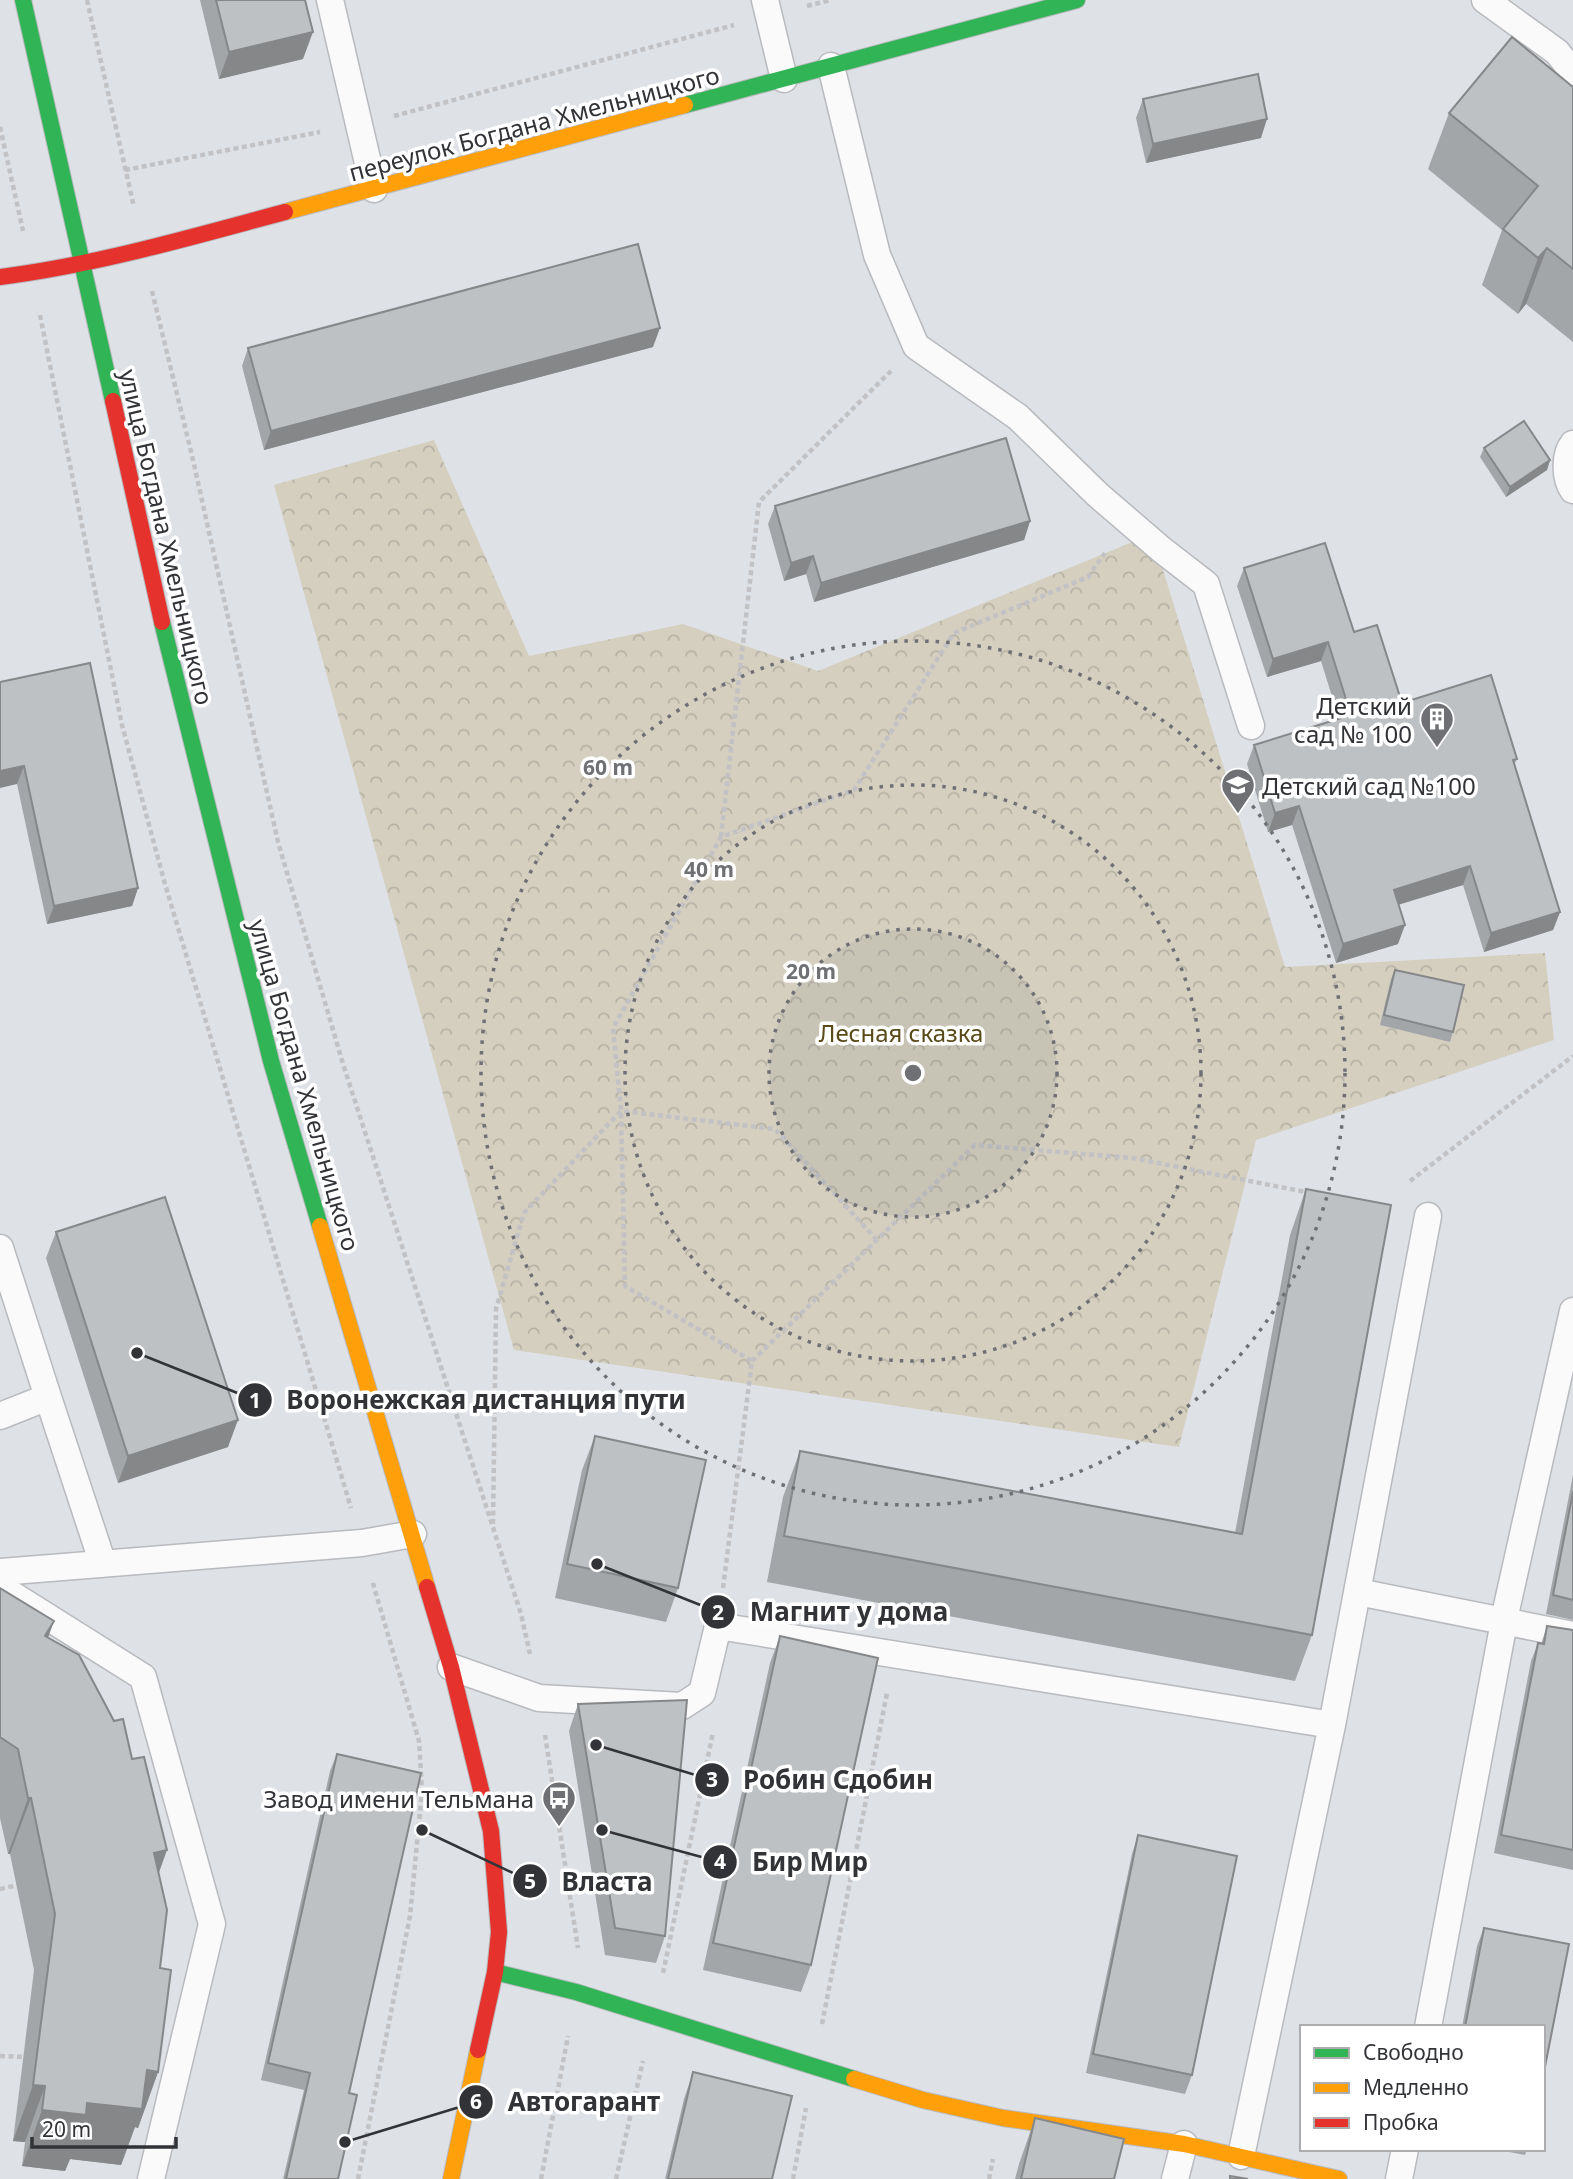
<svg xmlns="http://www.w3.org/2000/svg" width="1573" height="2179" viewBox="0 0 1573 2179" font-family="'Noto Sans',sans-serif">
<defs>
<pattern id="forest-crowns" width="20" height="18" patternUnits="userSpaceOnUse" patternTransform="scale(1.75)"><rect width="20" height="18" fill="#d4cfbf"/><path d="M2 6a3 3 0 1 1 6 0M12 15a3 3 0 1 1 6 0" fill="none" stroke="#b6b2a5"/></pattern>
</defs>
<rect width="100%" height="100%" fill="#dee1e6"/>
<path fill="url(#forest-crowns)" d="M434,440l95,216 154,-32 135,47 334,-137 133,433 260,-14 9,87 -298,100 -77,307 -665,-97 -240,-865z"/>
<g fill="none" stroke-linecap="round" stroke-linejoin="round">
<g stroke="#b8babe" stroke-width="29">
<path id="lane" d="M330,0l44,189
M765,0l19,79
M1485,0l72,52 16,20
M831,66l46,189 39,91 102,71 80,78 64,55 44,34 45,142
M1573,444c-9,11 -8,35 0,46
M0,1248l48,149 -48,19
M48,1397l55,167
M0,1572l362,-29 51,-9
M0,1587l143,90 69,247 -61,255
M1358,1592l215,43
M451,1667l88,31 143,8 20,-13 16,-67 614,99
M1428,2027l79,-421 66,-295
M1241,2156l91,-431 96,-509
M1175,2179l9,-35
M1399,2179l6,-30"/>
</g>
<g stroke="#b8babe" stroke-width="18">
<path id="fast" d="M23,0l90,401
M685,105l392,-105
M162,622l109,439 49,165
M495,1972l81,20 278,87"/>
</g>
<g stroke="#b8babe" stroke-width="18">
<path id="slow" d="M285,212l400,-107
M320,1226l107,361
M854,2079l69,21 80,18 181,26 155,35
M451,2179l27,-129"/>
</g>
<g stroke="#b8babe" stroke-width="18">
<path id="jam" d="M0,277c96,-12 191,-40 285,-65
M113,401l49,221
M427,1587l24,80 40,164 8,101 -4,40 -17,78"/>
</g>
<path stroke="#c2c2c4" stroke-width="4.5" stroke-dasharray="5 3.5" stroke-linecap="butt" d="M87,0l47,207
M807,6l24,-6
M394,116l340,-91
M0,127l23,104
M125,170l195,-38
M152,291l41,169 85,382 65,222 178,550 9,40
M40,315l82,410 43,159 186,624
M721,837l38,-335 132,-131
M1410,1181l163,-125
M752,1361l223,-216 157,13 179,35
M493,1524l3,-215 28,-96 97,-102 154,18 102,111
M723,1588l29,-227 -127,-75 -4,-175 -8,-83 108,-191 133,-47 100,-157 134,-56 17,-24
M545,1735l33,213
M0,1889l22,-5
M663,1973l50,-241
M822,2024l65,-331
M0,2056l27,1
M358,2179l52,-263 12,-125 -3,-50 -47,-161
M541,2179l27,-143
M616,2179l27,-118
M793,2179l13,-71
M989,2179l4,-20"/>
<use href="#lane" stroke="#fafafb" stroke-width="26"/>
<use href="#fast" stroke="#30b455" stroke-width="16"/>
<use href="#slow" stroke="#ff9f0a" stroke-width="16"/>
<use href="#jam" stroke="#e5322d" stroke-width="16"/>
</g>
<path fill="#a3a6a9" d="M200,0h105l-2,59 -84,20z
M1573,87v255l-47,-38 -8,10 -36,-29 20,-55 -74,-61 21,-56z
M1143,99l118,39 -115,25 -10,-45z
M653,347l-389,103 -22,-84 6,-18z
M1484,448l66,12 -3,10 -41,27 -26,-40z
M775,506l255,15 -6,19 -210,62 -8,-28 -22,7 -16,-57z
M1244,568l110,64 48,71 115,56 -3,6 46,147 -7,18 -69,22 -21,-67 -65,20v39l-62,19 -44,-138 -24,7 -21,-68 7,-19 85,-26 -18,-58 -54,16 -30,-91z
M0,682l138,206 -6,18 -85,18 -30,-140z
M1395,970l58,62 -3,10 -70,-17 11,-46z
M1306,1189l6,446 -17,46 -528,-99 16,-85 17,-46 435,82 55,-298z
M56,1232l172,215 -110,36 -72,-225z
M595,1436l83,152 -12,34 -111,-24 27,-128z
M1573,1475v145l-27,-6z
M0,1588l48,49 111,236 1,95 -2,104 -20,56 -3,-1 -14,38 -51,-6 -5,12 -43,-5 3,-24 -12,-1 21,-171 -24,-116h-2l-8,-36z
M1547,1626l26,4v240l-79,-17 37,-192 7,-18 3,1z
M780,1636l31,329 -10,27 -98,-22 67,-307z
M578,1704l87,232 -9,27 -51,-8 -36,-224z
M337,1754l12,339 -11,86h-55l21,-89 -43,-10 69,-309z
M1138,1835l54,240 -7,19 -99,-21 46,-219z
M1484,1928l59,99h-81l15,-81z
M693,2072l79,107h-107l19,-80z
M1035,2118l79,61h-99l4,-15z
M1494,2149h33l-2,6z"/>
<path fill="#858789" d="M313,32l-10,27 -84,20 10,-27z
M1267,119l-6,19 -115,25 7,-19z
M1547,248l-21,56 -8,10 20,-56z
M660,328l-7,19 -389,103 7,-19z
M1550,460l-3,10 -41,27 4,-10z
M1030,521l-6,19 -210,62 7,-19z
M813,556l-7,18 -22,7 7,-18z
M1328,642l-7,19 -54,16 6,-18z
M24,766l-7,18 -17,4v-17z
M1299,806l-7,19 -24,7 7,-19z
M1470,866l-7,19 -76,23 7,-18z
M138,888l-6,18 -85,18 7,-18z
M1560,912l-7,18 -69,22 7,-19z
M1405,925l-7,19 -62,19 7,-19z
M238,1420l-10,27 -110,36 10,-27z
M54,1621l-20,56 11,-41z
M28,1798h3l-21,56h-2z
M167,1850l-20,56 7,-53z
M147,2070l11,2 -20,56 -3,-1 -14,38 -51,-6 -5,12 -43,-5 20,-56 45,-7z
M33,2085l12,1 -20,56 -12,-1z"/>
<path fill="#bec1c4" stroke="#858789" stroke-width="2" d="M216,0h89l8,32 -84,20z
M1512,37l61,50v182l-26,-21 -9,10 -35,-29 35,-43 -89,-73z
M1258,74l9,45 -114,25 -10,-45z
M638,244l22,84 -389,103 -23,-83z
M1524,421l26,39 -40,27 -26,-39z
M1006,438l24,83 -209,62 -8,-27 -22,7 -16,-57z
M1325,543l29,89 23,-7 25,78 89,-28 26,84 -4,1 47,152 -69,21 -21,-67 -76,24 11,35 -62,19 -44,-138 -24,7 -21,-68 97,-30 -23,-73 -55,17 -29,-91z
M90,663l48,225 -84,18 -30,-140 -24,5v-89z
M1395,970l69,15 -11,47 -69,-17z
M1306,1189l85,16 -79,430 -528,-99 16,-85 442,83z
M165,1197l73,223 -110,36 -72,-224z
M595,1436l111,24 -28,128 -111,-24z
M1573,1492v108l-20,-5z
M0,1588l54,33 -9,15 34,19 35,66 9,-2 9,40 12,-2 23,93 -13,3 13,57 -7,58 11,2 -13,102 -11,-2 -5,39 -55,-6 -1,12 -44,-5 3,-24 -12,-1 22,-171 -24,-116h-3l-10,-49 -18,-12z
M1547,1626l26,4v220l-72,-15 37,-192 6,1z
M780,1636l98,22 -67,307 -98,-22z
M687,1700l-22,236 -50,-8 -37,-224z
M337,1754l84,19 -72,320 8,2 -19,84h-52l24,-106 -42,-10z
M1138,1835l99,21 -45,219 -99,-21z
M1484,1928l85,16 -26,133v-50h-78z
M693,2072l99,24 -20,83h-104z
M1035,2118l89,21 -10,40h-93z
M1230,2176l18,3h-18z"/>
<circle cx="913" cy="1073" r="144" fill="#6e7074" fill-opacity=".12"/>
<g fill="none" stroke="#6e7074" stroke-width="3.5" stroke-dasharray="3.5 7">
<circle cx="913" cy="1073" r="144"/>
<circle cx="913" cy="1073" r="288"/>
<circle cx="913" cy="1073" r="432"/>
</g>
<defs>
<g id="building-pin" transform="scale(1.75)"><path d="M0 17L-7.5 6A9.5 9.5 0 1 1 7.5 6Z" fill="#6e7074" stroke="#fff"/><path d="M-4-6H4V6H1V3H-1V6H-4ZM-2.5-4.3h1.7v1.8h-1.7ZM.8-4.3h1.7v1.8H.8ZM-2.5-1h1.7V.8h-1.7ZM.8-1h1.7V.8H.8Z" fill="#fff"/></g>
<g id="school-pin" transform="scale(1.75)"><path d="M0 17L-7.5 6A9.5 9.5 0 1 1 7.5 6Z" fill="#6e7074" stroke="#fff"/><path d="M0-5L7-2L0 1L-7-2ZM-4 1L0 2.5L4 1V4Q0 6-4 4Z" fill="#fff"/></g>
<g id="bus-pin" transform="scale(1.75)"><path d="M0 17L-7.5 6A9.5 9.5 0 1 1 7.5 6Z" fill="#6e7074" stroke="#fff"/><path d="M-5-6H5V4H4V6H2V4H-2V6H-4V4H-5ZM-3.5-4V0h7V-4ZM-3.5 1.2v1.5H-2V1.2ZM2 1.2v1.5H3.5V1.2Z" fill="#fff"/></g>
</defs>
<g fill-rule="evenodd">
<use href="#building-pin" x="1437" y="719"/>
<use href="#school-pin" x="1238" y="785"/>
<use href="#bus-pin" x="559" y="1798"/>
</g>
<g text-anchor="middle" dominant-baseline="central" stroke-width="7" stroke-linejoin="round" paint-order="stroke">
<g font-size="24" fill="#313337" stroke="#fff">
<text transform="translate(534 123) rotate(-15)">переулок Богдана Хмельницкого</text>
<text transform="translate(167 537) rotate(77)">улица Богдана Хмельницкого</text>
<text transform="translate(305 1085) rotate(74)">улица Богдана Хмельницкого</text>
</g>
<g font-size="24" fill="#313337" stroke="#fff" text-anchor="end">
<text x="1412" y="705">Детский<tspan x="1412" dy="28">сад № 100</tspan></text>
<text x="1262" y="785" text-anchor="start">Детский сад №100</text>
<text x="534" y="1798">Завод имени Тельмана</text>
</g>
<g font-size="24" fill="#594a18" stroke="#fff">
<text x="901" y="1032">Лесная сказка</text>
</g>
</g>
<circle cx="913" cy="1073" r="10" fill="#6e7074" stroke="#fff" stroke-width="3.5"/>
<g font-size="21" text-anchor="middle" font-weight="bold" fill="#6e7074" stroke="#fff" stroke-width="7" stroke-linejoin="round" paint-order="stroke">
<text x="608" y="775">60 m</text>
<text x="709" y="877">40 m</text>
<text x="811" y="979">20 m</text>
</g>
<path fill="none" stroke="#313337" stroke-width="2.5" d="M137 1353L255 1400M597 1564L718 1612M596 1745L712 1780M602 1830L720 1862M422 1830L530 1881M345 2142L476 2102"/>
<g fill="#313337" stroke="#fff" stroke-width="2.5">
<circle cx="137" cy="1353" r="7"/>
<circle cx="597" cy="1564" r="7"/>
<circle cx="596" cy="1745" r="7"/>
<circle cx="602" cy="1830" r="7"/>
<circle cx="422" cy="1830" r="7"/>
<circle cx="345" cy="2142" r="7"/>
<circle cx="255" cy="1400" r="18"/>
<circle cx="718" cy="1612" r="18"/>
<circle cx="712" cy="1780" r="18"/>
<circle cx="720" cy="1862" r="18"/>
<circle cx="530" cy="1881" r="18"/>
<circle cx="476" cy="2102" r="18"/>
</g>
<g font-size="21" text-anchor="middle" font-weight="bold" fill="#fff">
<text x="255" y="1408">1</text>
<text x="718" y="1620">2</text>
<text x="712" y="1787">3</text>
<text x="720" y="1869">4</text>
<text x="530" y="1889">5</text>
<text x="476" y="2109">6</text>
</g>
<g font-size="26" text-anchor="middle" font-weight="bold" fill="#313337" stroke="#fff" stroke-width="7" stroke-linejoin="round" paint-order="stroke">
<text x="486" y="1409">Воронежская дистанция пути</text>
<text x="849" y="1621">Магнит у дома</text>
<text x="838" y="1789">Робин Сдобин</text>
<text x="810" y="1871">Бир Мир</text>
<text x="607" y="1891">Власта</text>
<text x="584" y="2111">Автогарант</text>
</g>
<rect x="1300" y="2025" width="245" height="126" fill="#ffffff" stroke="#adadaf" stroke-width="2"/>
<rect x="1314" y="2048" width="35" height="10" fill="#30b455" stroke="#adadaf" stroke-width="2"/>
<text x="1363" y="2060" font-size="21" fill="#313337">Свободно</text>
<rect x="1314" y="2083" width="35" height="10" fill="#ff9f0a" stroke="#adadaf" stroke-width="2"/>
<text x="1363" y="2095" font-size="21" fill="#313337">Медленно</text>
<rect x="1314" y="2118" width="35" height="10" fill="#e5322d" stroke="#adadaf" stroke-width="2"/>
<text x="1363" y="2130" font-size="21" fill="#313337">Пробка</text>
<path d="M32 2137v10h144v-10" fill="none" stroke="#313337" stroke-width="3.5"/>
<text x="42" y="2137" font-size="21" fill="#313337" stroke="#ffffff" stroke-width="5" paint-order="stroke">20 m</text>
</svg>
